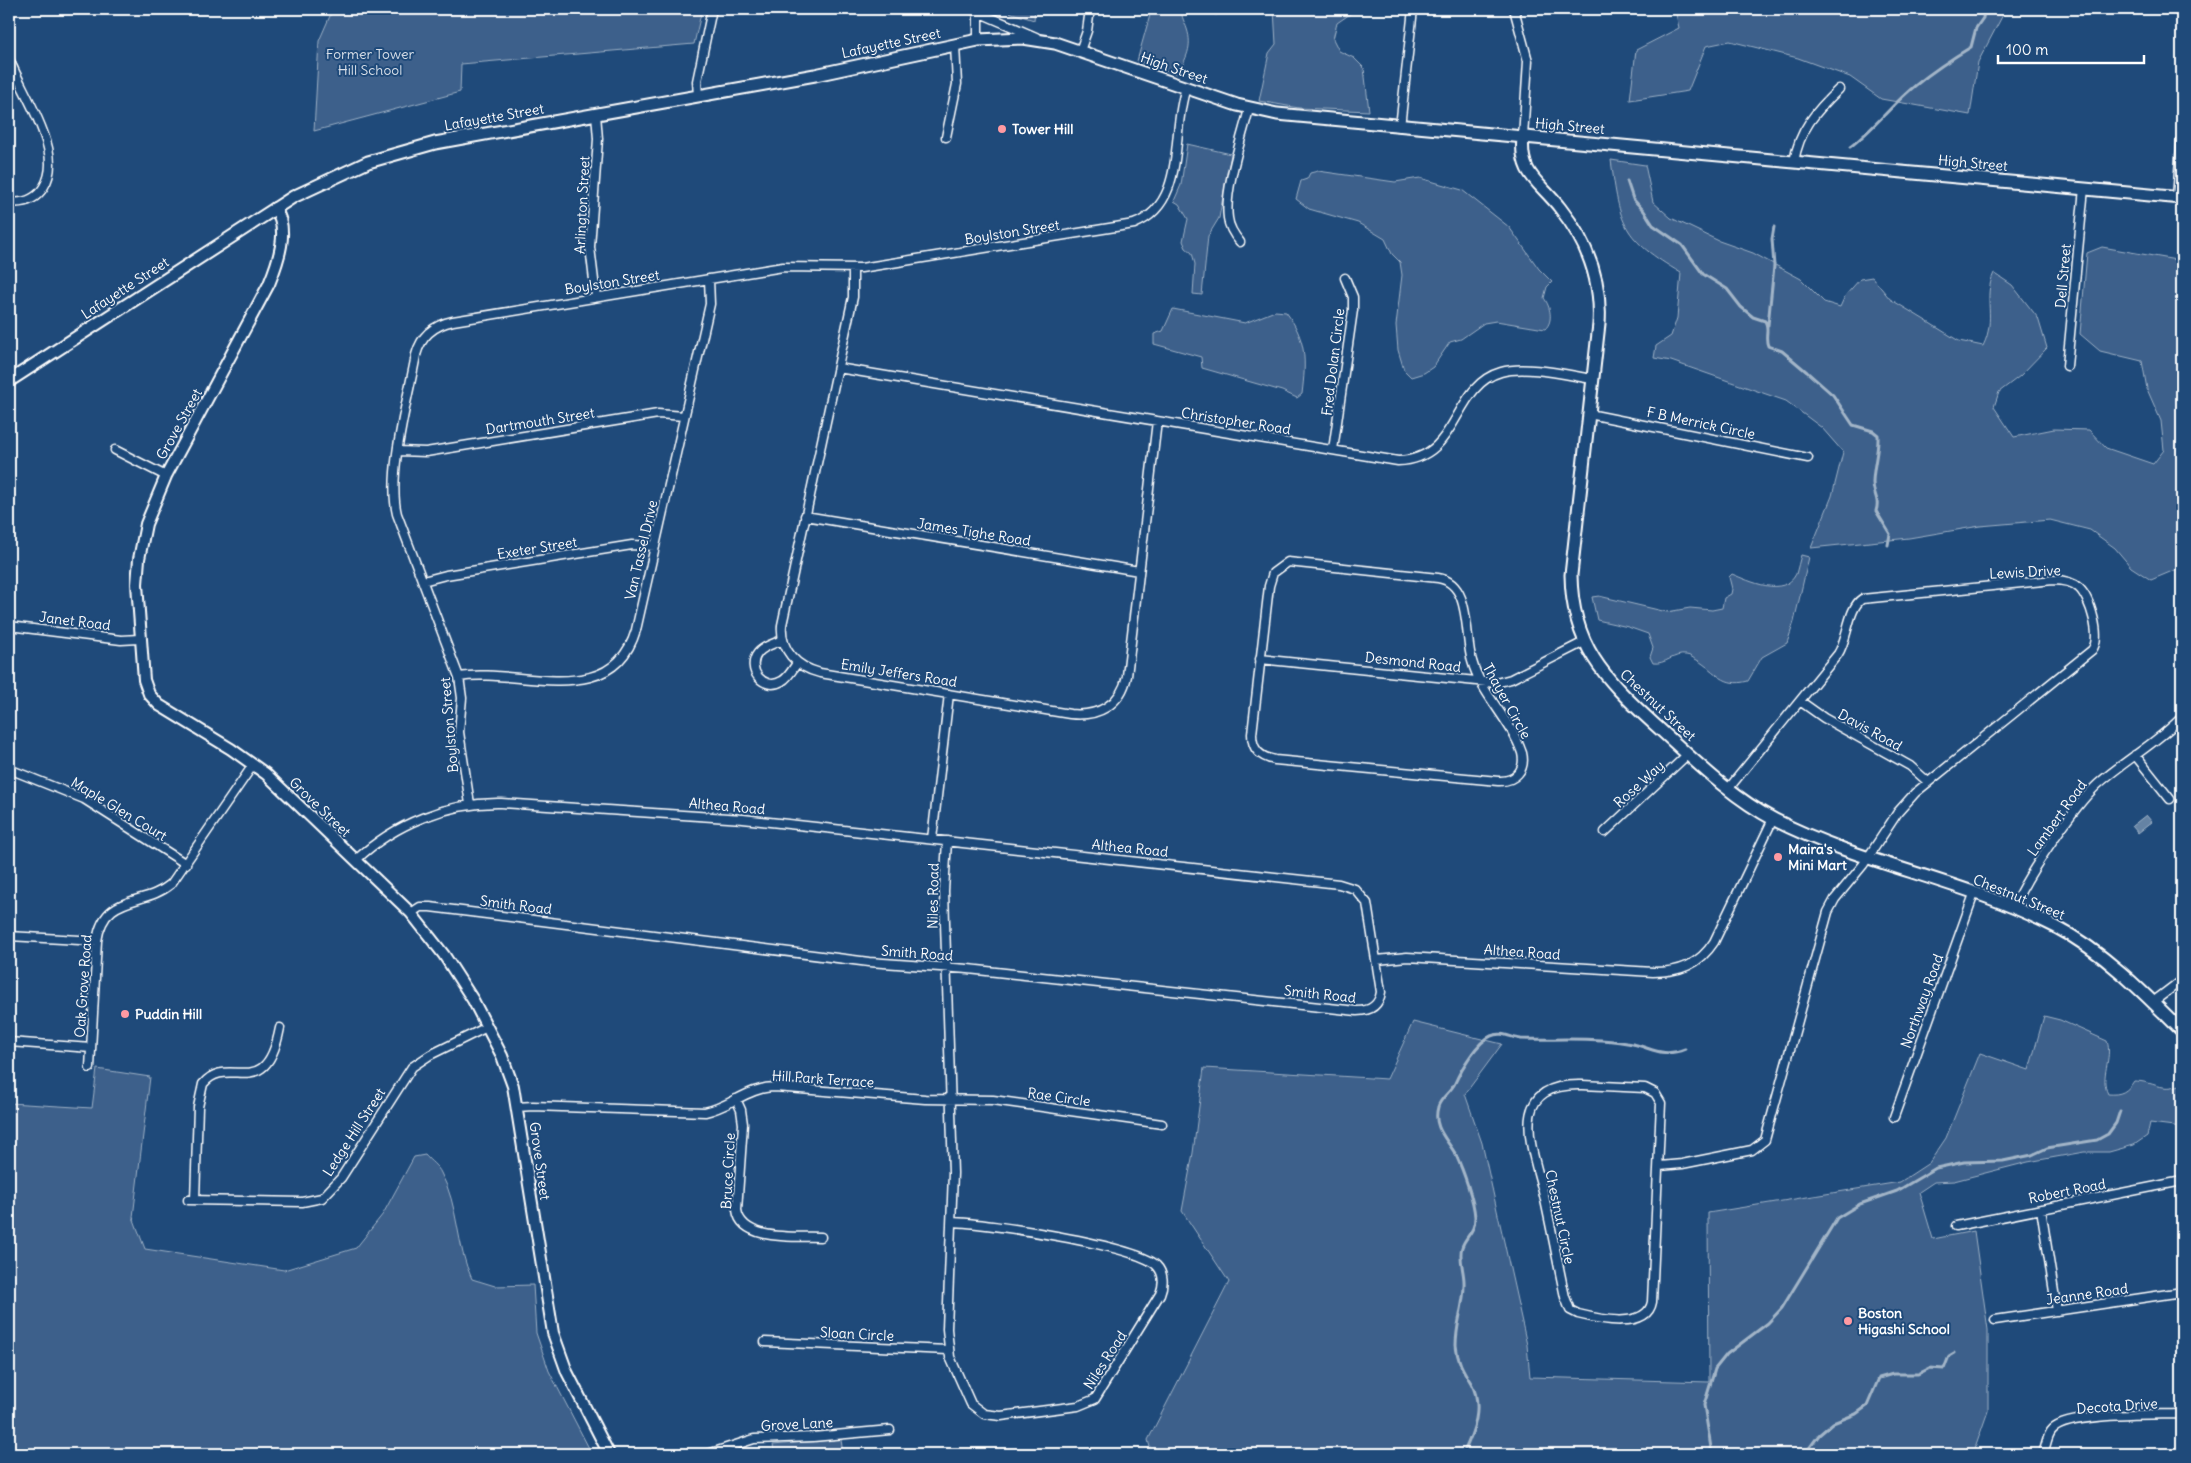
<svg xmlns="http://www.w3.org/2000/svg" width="2191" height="1463" viewBox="0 0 2191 1463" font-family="Delius,sans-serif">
<rect width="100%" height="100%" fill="#1f4a7a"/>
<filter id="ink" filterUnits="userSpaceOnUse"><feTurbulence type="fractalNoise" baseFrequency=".02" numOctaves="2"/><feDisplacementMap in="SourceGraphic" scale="10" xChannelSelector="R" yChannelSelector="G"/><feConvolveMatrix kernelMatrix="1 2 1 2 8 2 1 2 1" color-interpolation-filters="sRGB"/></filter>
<g filter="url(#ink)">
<path fill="#3c618b" stroke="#9eb0c5" d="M333,9h369l-8,35 -233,20 -1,28 -146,39 5,-90z
M999,9h36l-1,11z
M1148,9h74l-5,6 -35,-5c-1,8 3,12 5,19 6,18 -1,29 -9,45l-41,-13 13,-46z
M1274,9h78l1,3 -16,11 -4,16 6,12 15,7 10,10 5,43 -70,-3 -40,-7 10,-48 7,-9z
M1675,9h331l-28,53 -8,53 -89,-16 -31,-22 -52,-19 -68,-17 -24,5 -18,45 -58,9 6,-50 43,-22z
M1187,144l44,10 -12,64 -11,18 -6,59 -9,-1 2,-30 -3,-11 -6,-5 -3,-7 5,-22 -9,-15 -5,-3 7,-16z
M1611,160l34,5 8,37 18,16 48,23 34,12 48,26 23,23 16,5 5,-11 15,-17 12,-2 18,22 33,20 36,22 24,5c14,-28 -1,-48 11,-73l18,12 26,33 9,30 -27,28 -21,16 -5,15 20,30 40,-8 35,1 17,18 47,16 11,-14 -3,-29 -14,-32 -5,-28 -42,-10 -20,-17 7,-81 15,-6 80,14v306l-31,13 -20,-13 -16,-19 -25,-18 -40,-10 -70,6 -71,12 -98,10 21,-52 11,-44 -21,-24 -36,-27 -115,-40 -17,-3 2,-12 15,-10 6,-18 4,-45c-59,-35 -61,-47 -70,-113z
M1318,171l77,11 25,-4 42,12 47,37 30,42 13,13 -5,5 -3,11c6,8 10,23 1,31l-49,-8 -12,2 -23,16 -11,3 -17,25 -9,6 -13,4 -7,-7 -6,-20 -2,-25 6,-50 -2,-13 -8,-8 -7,-15 -27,-16 -49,-14 -13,-10 5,-18 6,-2 3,-6z
M1173,309l72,14 30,-12 11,1c21,28 20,49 16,82l-5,4 -15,-7 -80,-23 -1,-11 -47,-13v-10l9,-3z
M1801,555l8,2 -15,65 -7,21 -25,14 -14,24c-25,7 -31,-9 -51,-21 -3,-1 -7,-5 -11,-5 -12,-2 -21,10 -33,8l-3,-6 3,-9 -5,-14 -20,-7 -31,-7 -5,-23 7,-1 68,16 23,-4 22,2 10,-2 2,-10 7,-4 1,-5 -3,-12 3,-3c17,7 52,24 64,0 2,-6 3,-13 5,-19z
M2044,1016l16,4 47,21c6,18 -8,35 1,53 13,1 19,-2 26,-13 20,0 28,12 48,3v43l-32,-4 -3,13 -13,9 -25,7h-25l-56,10 -74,19 -20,1 -15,10 14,47 41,-8 14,99v81l-15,43h-821l-4,-14 81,-158 -47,-71 11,-58 11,-85 183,11 26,-57 89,22 -37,50 17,49 45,202 3,32 179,5 -1,-169 192,-31 29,-19 17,-25 34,-85 49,17z
M97,1069l53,8 -17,140 12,32 139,21 72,-22 27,-34 31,-57 11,-2c5,6 13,11 16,18 18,33 15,73 31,106l23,7 38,-1 3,48 13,38 43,83h-583v-351l83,5z
M841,1439l2,15h-68l-2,-9z"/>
<path fill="#6583a4" stroke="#a3b5c8" d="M2146,815l6,7 -14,11 -6,-7z"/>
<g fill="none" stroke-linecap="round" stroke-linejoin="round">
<path stroke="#a3b5c8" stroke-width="3" d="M1850,147c25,-19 42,-43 66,-62 17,-14 35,-26 55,-38l5,-19 7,-10 1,-9
M1627,181l6,18 11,12 9,14 29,20 21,29 24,15 14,18 12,10 12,4c5,8 -1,16 3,25l14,5 25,21 26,23 20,30 20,6 5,4c1,16 -5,32 -5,48 0,11 7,16 3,28l14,23 -2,11
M1768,325l6,-59 -2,-27 2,-12
M1463,1454c11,-22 21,-48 8,-71 -8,-13 -14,-23 -15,-38 0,-21 8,-40 8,-60 1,-12 -6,-27 -2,-38 4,-12 13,-14 13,-30 -1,-17 -12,-47 -19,-62 -8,-15 -24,-27 -18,-48 2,-9 13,-15 17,-24 6,-14 22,-41 36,-47 11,-5 20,2 30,3 34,1 73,-2 106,4 23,3 34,16 58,6
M1712,1454l-8,-49 11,-36 12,-15 41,-31 14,-15 55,-90 23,-14 37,-13 39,-23 28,-6 39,-1 29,-6 15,-7 50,-8 11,-6 8,-11 4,-12
M1805,1454l14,-19 14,-12 23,-9 11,-8 12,-28 14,-4h25l12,-6 14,1 5,-13 5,-3"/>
<g stroke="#fff" stroke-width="11">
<path id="minor" d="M971,9l65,28
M1514,9l14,52 -5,76
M978,40v-28
M1080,51l7,-20 3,-22
M9,59c12,28 32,60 39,89 7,29 -6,58 -39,54
M698,96l-1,-15 15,-72
M596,114l2,25 -8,108 6,50
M1400,127l13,-118
M946,137l11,-53 -2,-39
M1794,162c5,-32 22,-51 45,-73
M2177,197l5,-64
M1240,242c-6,-7 -11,-14 -12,-24 -4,-28 14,-81 21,-109
M853,269v28l-71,328c-2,25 14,42 38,48l250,41c28,3 51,-9 57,-38l30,-255
M2067,366l17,-178
M838,368l560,93c63,-2 53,-75 103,-89 25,-7 66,3 92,7
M1589,414l219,44
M115,450l51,26
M1333,450l20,-140v-13l-8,-19
M399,451l27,1 232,-38 26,2
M805,516l334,55
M1288,562l150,16c34,5 26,57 34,83 9,33 39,59 50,92 4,17 -7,29 -24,28l-223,-21c-15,-3 -23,-10 -23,-26l17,-148 4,-13z
M423,581l23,-6 186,-30 23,1
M9,626l112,14 18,-1
M782,640c-8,4 -19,6 -24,13 -13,16 6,39 24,28 6,-3 11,-12 15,-18
M1260,659l236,24 15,-4 73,-37
M459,677c59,-10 153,35 177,-47l74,-326 -1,-25
M1800,701l24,17 86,48 18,16
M2135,755l35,44
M9,769l75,30 102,65
M470,804l-11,-72 3,-34 -3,-21 -62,-163c-10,-41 11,-115 19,-159 5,-19 18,-30 37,-34l330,-54 78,1 273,-44c54,-21 36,-91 52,-136
M1605,832l83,-78
M932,839l17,-145
M947,841l-3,50 9,282 -6,156 3,28 21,47 13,10 17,2 77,-10 17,-7 65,-105c4,-10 4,-21 -4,-29 -22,-20 -169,-42 -204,-43
M356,860c38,-36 92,-58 145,-57l242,16 596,65 16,5 12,14 14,89c-2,14 -11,19 -24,19l-389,-42 -99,-7 -439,-55h-10l-9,6
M2013,908c12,-30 61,-102 85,-124 27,-24 59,-41 84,-67
M9,936l88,5
M1377,960l30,-3 246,15c27,0 46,-7 61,-30l59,-123
M2153,1002l29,-22
M9,1042l82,6
M90,1068l7,-127c7,-49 47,-34 74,-57l82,-119
M1582,1085l63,3 10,5 6,10 -9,199c-5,28 -54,17 -74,12l-8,-4 -5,-13c-7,-33 -13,-65 -20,-97 -10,-46 -44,-117 37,-115z
M736,1099l5,11 2,14 -6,86c4,32 60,26 84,27
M517,1107l16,-1 172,6c25,-5 44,-25 70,-25l150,12 68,1 169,24
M1894,1117l80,-223
M1660,1166l22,-2 70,-14 13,-10 63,-228 7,-13 28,-34 35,-53 17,-19 177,-143c10,-13 -2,-52 -13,-62 -7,-7 -18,-8 -26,-8l-191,19c-14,9 -14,40 -24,55l-109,134
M188,1200l114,2 20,-4 19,-20 71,-111 18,-12 57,-28
M195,1200l3,-93 5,-23c26,-32 62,21 77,-56
M2041,1209l16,102
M1956,1226l226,-45
M1995,1320l187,-28
M765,1342l183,8
M708,1454l46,-15 59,-2 77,-7
M2043,1454c3,-7 4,-20 10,-25 16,-16 100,-14 125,-15l4,2"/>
</g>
<g stroke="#fff" stroke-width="14">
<path id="tertiary" d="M275,208c15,22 3,54 -6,76l-103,192 -20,48 -7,35 -2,25 7,96 5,14 10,11 72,44 35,25 145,139 33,42 29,45 29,56 11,30 40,247 14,39 42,82"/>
</g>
<g stroke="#fff" stroke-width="15">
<path id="secondary" d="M1523,137c-4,38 16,44 37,71 27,34 42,72 39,116l-28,251c1,70 33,103 82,148 38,34 76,73 122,97 88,45 193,61 281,107 48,25 88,66 126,104
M9,381l284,-184 75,-35 67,-19 380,-68 163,-35 45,-2 32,5 182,62 40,9 905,84"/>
</g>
<use href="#minor" stroke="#1f4a7a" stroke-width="8"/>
<use href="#tertiary" stroke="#1f4a7a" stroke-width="10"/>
<use href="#secondary" stroke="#1f4a7a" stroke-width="11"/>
</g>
</g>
<g fill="#ff9aa2" stroke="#1f4a7a" stroke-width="2">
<circle cx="1002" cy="129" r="5"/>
<circle cx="1778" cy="857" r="5"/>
<circle cx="125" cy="1014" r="5"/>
<circle cx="1848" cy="1321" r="5"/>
</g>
<g text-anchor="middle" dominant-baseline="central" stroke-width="4" stroke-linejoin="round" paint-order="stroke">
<g font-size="14" fill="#fff" stroke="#1f4a7a">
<text transform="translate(891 43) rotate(-12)">Lafayette Street</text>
<text transform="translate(1174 68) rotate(19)">High Street</text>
<text transform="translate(494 117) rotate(-10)">Lafayette Street</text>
<text transform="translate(1570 126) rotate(5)">High Street</text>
<text transform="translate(1973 163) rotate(5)">High Street</text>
<text transform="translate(582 205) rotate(-87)">Arlington Street</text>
<text transform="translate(1012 232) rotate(-9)">Boylston Street</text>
<text transform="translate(2063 276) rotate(-85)">Dell Street</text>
<text transform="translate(612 282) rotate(-9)">Boylston Street</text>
<text transform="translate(125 288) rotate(-33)">Lafayette Street</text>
<text transform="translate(1333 362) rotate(-83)">Fred Dolan Circle</text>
<text transform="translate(540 421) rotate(-9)">Dartmouth Street</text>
<text transform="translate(1236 421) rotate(9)">Christopher Road</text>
<text transform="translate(1701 423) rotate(12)">F B Merrick Circle</text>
<text transform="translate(179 424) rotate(-61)">Grove Street</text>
<text transform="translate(974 532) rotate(9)">James Tighe Road</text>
<text transform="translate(537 548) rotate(-9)">Exeter Street</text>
<text transform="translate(641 550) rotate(-77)">Van Tassel Drive</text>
<text transform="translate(2025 572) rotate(-3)">Lewis Drive</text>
<text transform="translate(75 621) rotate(7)">Janet Road</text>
<text transform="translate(1413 662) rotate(6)">Desmond Road</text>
<text transform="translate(899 673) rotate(9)">Emily Jeffers Road</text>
<text transform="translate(1507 701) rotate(61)">Thayer Circle</text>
<text transform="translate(1658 705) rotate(43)">Chestnut Street</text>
<text transform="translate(449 725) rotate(-95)">Boylston Street</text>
<text transform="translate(1870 730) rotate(29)">Davis Road</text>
<text transform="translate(1639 784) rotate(-42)">Rose Way</text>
<text transform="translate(727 806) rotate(5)">Althea Road</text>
<text transform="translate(320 807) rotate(44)">Grove Street</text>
<text transform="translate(119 809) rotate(31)">Maple Glen Court</text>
<text transform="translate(2057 818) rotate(-54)">Lambert Road</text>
<text transform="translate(1130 848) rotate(6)">Althea Road</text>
<text transform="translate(933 896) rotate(-89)">Niles Road</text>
<text transform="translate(2019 897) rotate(22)">Chestnut Street</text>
<text transform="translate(516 905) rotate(7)">Smith Road</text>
<text transform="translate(1522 952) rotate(4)">Althea Road</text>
<text transform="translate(917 953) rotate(4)">Smith Road</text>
<text transform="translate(83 986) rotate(-86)">Oak Grove Road</text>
<text transform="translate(1320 994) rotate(6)">Smith Road</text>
<text transform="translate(1922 1001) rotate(-70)">Northway Road</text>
<text transform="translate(823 1079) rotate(4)">Hill Park Terrace</text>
<text transform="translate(1059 1097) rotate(8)">Rae Circle</text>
<text transform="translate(354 1132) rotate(-57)">Ledge Hill Street</text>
<text transform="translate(540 1161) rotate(82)">Grove Street</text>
<text transform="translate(728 1171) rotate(-87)">Bruce Circle</text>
<text transform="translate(2067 1191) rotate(-11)">Robert Road</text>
<text transform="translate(1560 1217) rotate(78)">Chestnut Circle</text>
<text transform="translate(2087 1294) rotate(-8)">Jeanne Road</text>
<text transform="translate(857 1334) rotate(3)">Sloan Circle</text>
<text transform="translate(1105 1360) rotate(-57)">Niles Road</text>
<text transform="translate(2117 1406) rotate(-4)">Decota Drive</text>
<text transform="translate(797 1424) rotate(-3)">Grove Lane</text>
</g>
<g font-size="14" fill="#d8dfe8" stroke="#1f4a7a">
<text x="370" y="54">Former Tower<tspan x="370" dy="16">Hill School</tspan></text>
</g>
<g font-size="14" font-weight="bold" fill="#fff" stroke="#1f4a7a" text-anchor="start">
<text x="1012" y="129">Tower Hill</text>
<text x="1788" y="849">Maira's<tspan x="1788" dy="16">Mini Mart</tspan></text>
<text x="135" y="1014">Puddin Hill</text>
<text x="1858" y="1313">Boston<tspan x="1858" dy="16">Higashi School</tspan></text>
</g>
</g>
<rect width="2191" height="1463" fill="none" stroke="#1f4a7a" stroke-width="30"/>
<rect x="15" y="15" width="2161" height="1433" fill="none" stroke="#fff" stroke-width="2" filter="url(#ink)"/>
<path d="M1998 55v8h146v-8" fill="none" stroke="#ffffff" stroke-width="2.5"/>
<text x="2006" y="55" font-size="15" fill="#ffffff" stroke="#1f4a7a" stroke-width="4" paint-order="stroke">100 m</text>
</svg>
